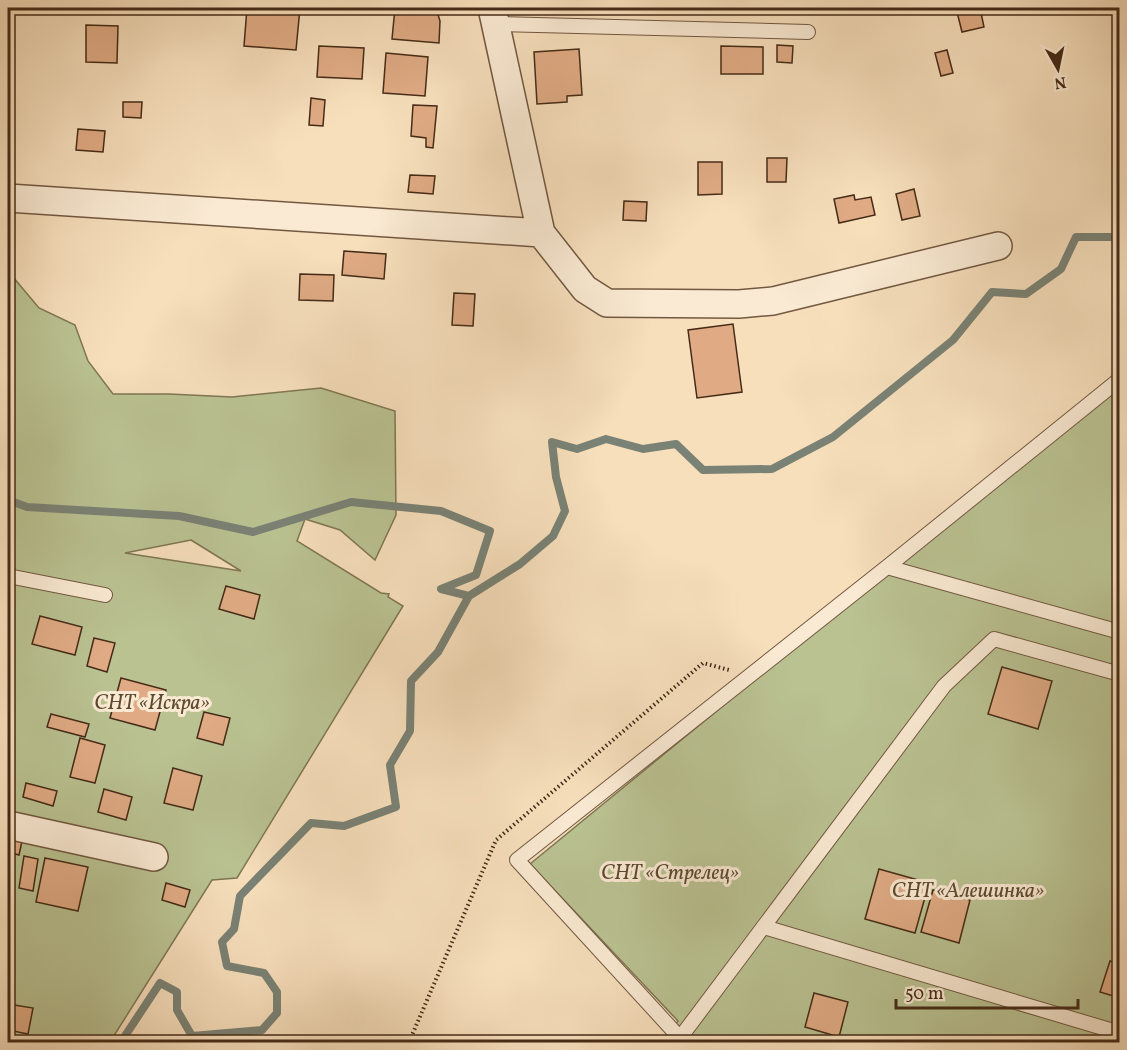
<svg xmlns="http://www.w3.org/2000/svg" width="1127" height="1050" viewBox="0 0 1127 1050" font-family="Vollkorn,serif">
<rect width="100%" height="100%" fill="#f7dfbc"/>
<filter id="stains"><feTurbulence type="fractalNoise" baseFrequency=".00333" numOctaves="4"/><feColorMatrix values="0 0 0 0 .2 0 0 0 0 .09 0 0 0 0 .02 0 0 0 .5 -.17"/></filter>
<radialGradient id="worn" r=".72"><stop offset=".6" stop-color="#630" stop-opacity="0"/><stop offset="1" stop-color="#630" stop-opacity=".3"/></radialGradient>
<path fill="#bac292" stroke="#807654" stroke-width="1.5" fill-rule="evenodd" d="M8,271l31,37 36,17 13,36 25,33h56l63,3 89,-9 74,23 1,104 -21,45 -35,-30 -35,-11 -8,22 84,52 8,1 -1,3 15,9 -166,272 -25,2 -102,162h-102zM191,540l50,31 -116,-18z
M1119,381v661h-457l16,-21 -148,-157z"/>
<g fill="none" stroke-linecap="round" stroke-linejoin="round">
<path stroke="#7a8275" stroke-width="8" d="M1120,55l-3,36 3,5
M1120,268l-4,10h4
M8,500l19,7 152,9 74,16 98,-30 90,9 49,20 -14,44 -35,14 28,7
M121,1042l39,-59 17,9v18l15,26 70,-6 15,-17v-21l-13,-19 -37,-7 -5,-24 12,-13 6,-33 71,-73 33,3 52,-19 -6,-42 20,-34 1,-50 27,-29 31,-56 51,-32 33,-28 12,-25 -9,-34 -4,-35 25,7 29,-10 37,10 33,-5 27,26 69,-1 61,-32 120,-97 39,-48 34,2 35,-25 15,-32h40l4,7"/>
</g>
<path fill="#e0ab84" stroke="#452b17" stroke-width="1.5" d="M247,8h53l-4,42 -52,-4z
M395,8h41l4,13 -1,22 -47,-4z
M956,8h24l4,19 -22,5z
M86,25l32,1 -1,37 -31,-1z
M777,45l16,1 -1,17 -15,-1z
M319,46l45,2 -2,31 -45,-2z
M721,46l42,1v27h-42z
M579,49l3,46 -15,1v6l-30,2 -3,-52z
M947,50l6,23 -12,3 -6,-23z
M386,53l42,4 -3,39 -42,-3z
M311,98l14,2 -2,26 -14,-1z
M123,102h19l-1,16 -18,-1z
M413,105l24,1 -4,42 -7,-1v-9l-15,-2z
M78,129l27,2 -2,21 -27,-2z
M767,158h20l-1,24h-19z
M698,162h24v32l-24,1z
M410,175l25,1 -2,18 -25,-2z
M914,189l6,27 -18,4 -6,-26z
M854,195l1,5 16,-3 4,18 -36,8 -5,-24z
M624,201l23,1 -1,19 -23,-1z
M344,251l42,3 -2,25 -42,-4z
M300,274l34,1 -1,26 -34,-1z
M454,293l21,1 -2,32 -21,-1z
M733,324l9,68 -45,6 -9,-68z
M226,586l34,9 -6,24 -35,-10z
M40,616l42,11 -7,28 -43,-11z
M94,638l21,5 -8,29 -20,-6z
M1002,667l50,14 -14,48 -50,-15z
M121,678l45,12 -11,40 -45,-12z
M204,712l26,6 -7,27 -26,-7z
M51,714l38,10 -4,13 -38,-10z
M80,738l25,7 -10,38 -25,-6z
M173,768l29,8 -9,34 -29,-7z
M26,783l31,8 -4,15 -30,-9z
M104,789l28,8 -6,23 -28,-8z
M8,837l14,4 -3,14 -11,-3z
M24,856l14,3 -5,32 -14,-3z
M45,858l43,9 -10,44 -42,-9z
M879,869l50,14 -14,50 -50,-14z
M166,883l24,7 -5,17 -23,-7z
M933,890l37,10 -11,43 -38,-11z
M1110,961l10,3v34l-20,-6z
M814,993l34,9 -9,35 -34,-10z
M8,1004l25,4 -5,26 -20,-4z"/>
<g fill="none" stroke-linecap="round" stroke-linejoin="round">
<g stroke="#725840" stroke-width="16">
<path id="lane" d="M496,24l312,8
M887,567l233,65
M8,576l97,19
M764,927l356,106
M680,1038l-163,-178 370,-293 233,-188
M677,1042l267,-356 50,-47 126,35"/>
</g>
<g stroke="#725840" stroke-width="30">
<path id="street" d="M492,8l49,225 44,56 22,14 132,1 34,-3 225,-55
M8,198l533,35
M8,825l146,32"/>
</g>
<path stroke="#452b17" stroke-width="4" stroke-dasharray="1.5 3" stroke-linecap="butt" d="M409,1042l87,-202 207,-177 26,7"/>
<use href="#lane" stroke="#faead3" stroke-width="14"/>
<use href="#street" stroke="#faead3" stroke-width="27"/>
</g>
<g text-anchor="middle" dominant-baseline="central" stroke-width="6" stroke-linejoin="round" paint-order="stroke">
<g font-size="21" font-style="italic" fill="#5c4930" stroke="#faead3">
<text x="152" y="703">СНТ «Искра»</text>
<text x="670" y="873">СНТ «Стрелец»</text>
<text x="968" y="891">СНТ «Алешинка»</text>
</g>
</g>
<rect width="1127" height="1050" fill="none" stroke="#f7dfbc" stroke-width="30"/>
<rect x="9" y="9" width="1109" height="1032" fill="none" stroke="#452b17" stroke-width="3"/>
<rect x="15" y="15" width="1097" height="1020" fill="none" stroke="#452b17" stroke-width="1.5"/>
<g transform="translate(1058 69) rotate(171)" stroke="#faead3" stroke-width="4.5" paint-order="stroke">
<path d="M0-4.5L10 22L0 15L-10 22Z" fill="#452b17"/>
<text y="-9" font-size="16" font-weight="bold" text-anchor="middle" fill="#452b17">N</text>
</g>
<path d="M896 999v9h182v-9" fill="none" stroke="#452b17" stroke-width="3"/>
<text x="905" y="999" font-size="18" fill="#452b17" stroke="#faead3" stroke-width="4.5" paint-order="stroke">50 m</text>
<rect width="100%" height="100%" filter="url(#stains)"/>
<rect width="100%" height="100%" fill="url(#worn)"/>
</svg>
